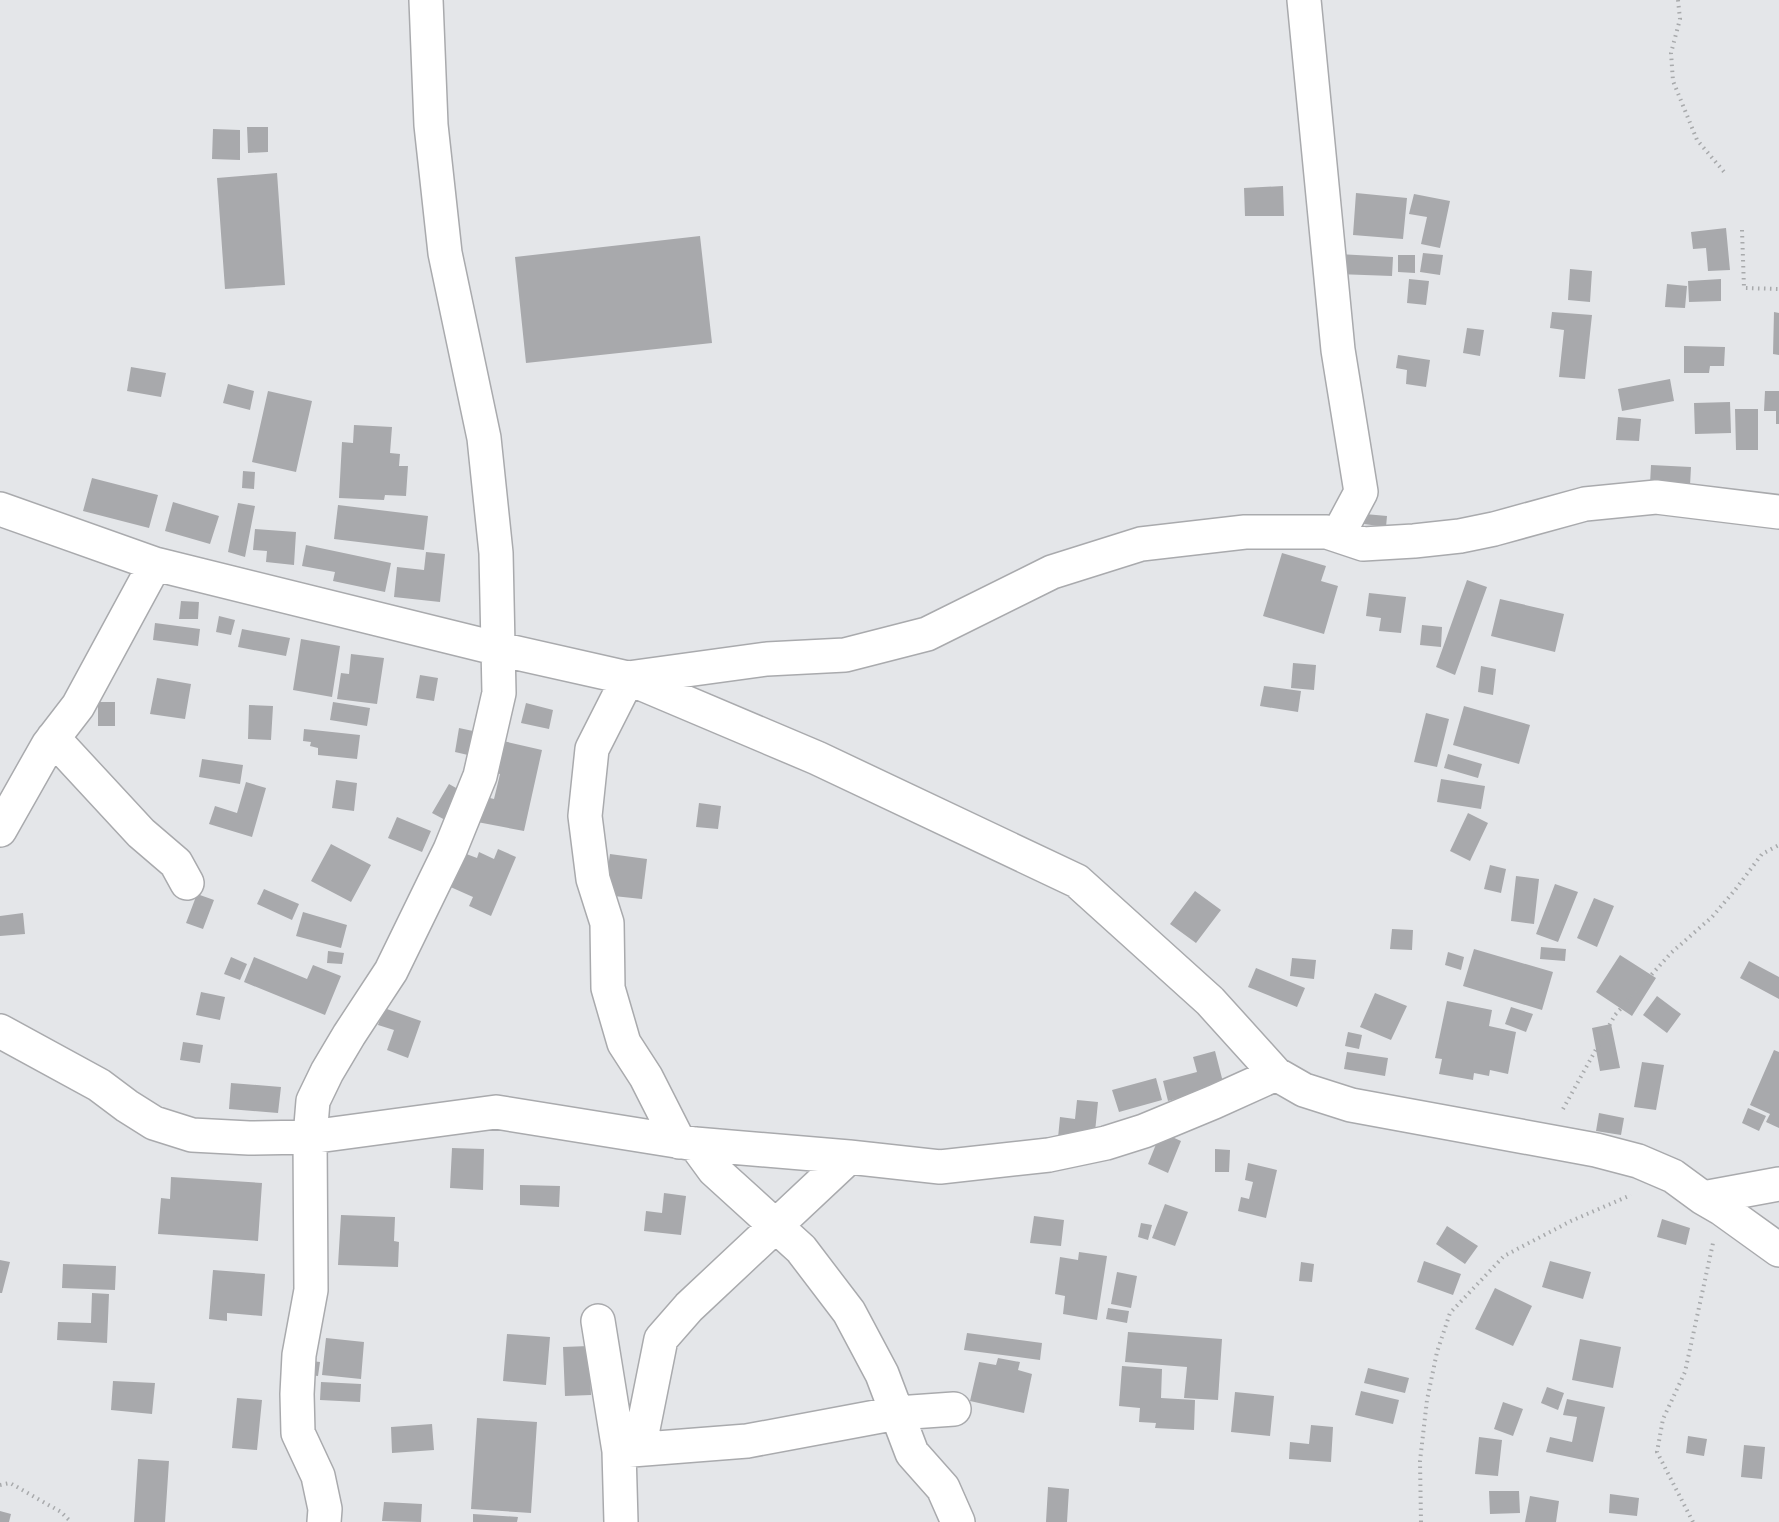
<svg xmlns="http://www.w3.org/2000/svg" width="1779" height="1522" viewBox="0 0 1779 1522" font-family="'DejaVu Sans',sans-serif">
<rect width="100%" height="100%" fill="#e4e6e9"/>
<path fill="#a8a9ac" d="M247,127h21v25l-20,1z
M213,129l27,1v30l-28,-1z
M277,173l8,112 -60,4 -8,-111z
M1283,186l1,30h-39l-1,-28z
M1356,193l51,5 -4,41 -50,-4z
M1414,194l36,7 -10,47 -19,-4 6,-27 -18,-3z
M1726,228l4,42 -22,1 -2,-23 -13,1 -2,-17z
M700,236l12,107 -186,20 -11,-106z
M1423,253l20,2 -3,20 -20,-3z
M1338,254l55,3 -1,19 -55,-2z
M1398,255h17v18l-17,-1z
M1570,269l22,2 -2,31 -22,-2z
M1409,279l20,2 -3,24 -19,-2z
M1721,279v22l-32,1 -1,-21z
M1667,284l20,2 -2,22 -20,-1z
M1552,312l40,3 -7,64 -26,-2 5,-47 -14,-2z
M1774,312l5,1v42l-6,-1z
M1467,328l17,2 -4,26 -17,-3z
M1684,346l41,1 -1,19h-14l-1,7h-25z
M1398,355l32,5 -4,27 -20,-3 1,-14 -11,-2z
M131,367l35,6 -5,24 -34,-6z
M1670,379l4,22 -52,10 -4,-22z
M228,384l26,7 -4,19 -27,-7z
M268,391l44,10 -16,71 -44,-10z
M1765,391h14v33h-3v-13h-12z
M1730,402l1,31 -36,1 -1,-31z
M1735,409h23v41h-22z
M1618,417l23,2 -2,22 -23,-1z
M354,425l38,2 -2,26 10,1 -1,12h9l-2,30 -21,-1 -1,5 -45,-2 3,-56 11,1z
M1651,465l40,2 -1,19 -40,-2z
M243,471l12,1 -1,17 -12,-1z
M92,478l66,17 -9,33 -66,-17z
M173,502l46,14 -9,28 -45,-13z
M238,503l17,3 -10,51 -17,-5z
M338,505l90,11 -4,34 -90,-11z
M1365,514l22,2 -1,11 -22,-3z
M255,529l41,3 -2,33 -28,-3 1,-11 -14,-1z
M306,545l85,18 -6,29 -52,-11 2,-9 -33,-6z
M426,552l19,2 -5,48 -46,-5 3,-30 27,3z
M1282,553l44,13 -5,15 17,5 -14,48 -61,-18z
M1467,580l20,7 -32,88 -19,-8z
M1369,593l37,4 -5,36 -22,-2 2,-13 -15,-2z
M1500,599l64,15 -9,38 -64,-16z
M181,601l18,1 -1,17h-19z
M219,616l16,4 -4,15 -15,-3z
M155,623l45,6 -2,17 -45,-6z
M1422,625l20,2 -1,20 -21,-2z
M242,629l48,9 -4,18 -48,-9z
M301,639l39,7 -8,51 -39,-7z
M351,654l33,4 -7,46 -40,-5 4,-26 8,1z
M1293,663l23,2 -2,25 -23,-2z
M1481,666l15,3 -3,26 -15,-3z
M420,675l18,3 -4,23 -18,-3z
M157,678l34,6 -6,35 -35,-5z
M1264,686l37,5 -3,21 -38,-6z
M98,702h17v24h-17z
M333,702l37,6 -3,18 -37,-6z
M526,703l27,7 -4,19 -28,-6z
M249,705l24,1 -2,34 -23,-1z
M1464,706l66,19 -11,39 -66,-19z
M1426,713l23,6 -12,48 -23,-5z
M459,728l14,3 -5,24 -13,-3z
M304,729l56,6 -3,24 -39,-4v-7l-8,-2 1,-4 -8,-1z
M503,741l39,9 -18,81 -52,-10 6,-26 16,4 6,-25 -4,-1z
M1448,754l34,10 -4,14 -34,-10z
M202,759l41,6 -3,19 -41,-7z
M1441,779l44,7 -4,23 -44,-7z
M336,780l21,3 -3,28 -22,-3z
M246,782l20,6 -14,49 -43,-13 6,-18 22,7z
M449,784l16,9 -16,29 -17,-9z
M699,803l22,3 -3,23 -22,-2z
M1468,813l20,10 -18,38 -20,-10z
M397,817l34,14 -9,21 -34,-14z
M331,844l40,21 -20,37 -40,-21z
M498,849l18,8 -25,59 -22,-10 4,-9 -27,-12 15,-33 16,6 2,-6 15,7z
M610,854l37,5 -5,40 -38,-4z
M1490,865l16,4 -5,24 -17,-4z
M1516,876l23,3 -5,45 -23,-3z
M1555,884l23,8 -20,50 -22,-8z
M264,889l35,15 -7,16 -35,-16z
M1195,891l26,19 -25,33 -26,-19z
M197,894l17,6 -11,29 -17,-6z
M1594,898l20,8 -17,41 -20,-9z
M303,912l44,13 -6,23 -45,-12z
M23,913l2,21 -25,2v-20z
M1392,929l21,1 -1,20 -22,-1z
M1541,947l25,2 -1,12 -25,-2z
M1474,949l79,23 -11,38 -79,-24z
M328,951l16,2 -2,11 -15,-1z
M1448,952l16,5 -3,13 -16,-5z
M1620,955l36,23 -24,38 -36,-24z
M231,957l16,7 -7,16 -16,-6z
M254,957l53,22 6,-14 28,11 -16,39 -81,-33z
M1292,958l24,2 -2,19 -24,-3z
M1749,961l30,16v22l-39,-21z
M1256,968l49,20 -8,19 -49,-20z
M201,992l24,5 -5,23 -24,-5z
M1375,993l32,13 -16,34 -31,-13z
M1657,996l24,18 -14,19 -24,-18z
M1447,1001l45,9 -3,16 27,6 -8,42 -18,-4 -1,6 -15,-3 -1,7 -34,-6 3,-15 -7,-1z
M1511,1007l22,7 -7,18 -21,-8z
M384,1008l37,13 -13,37 -21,-8 7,-20 -16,-5z
M1611,1024l9,44 -20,3 -8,-43z
M1348,1032l14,3 -3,14 -14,-3z
M183,1042l20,3 -3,18 -20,-3z
M1774,1050l5,2v76l-13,-6 4,-8 -20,-9z
M1215,1051l9,35 -56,15 -5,-20 34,-9 -4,-15z
M1347,1052l41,6 -3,18 -41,-7z
M1642,1062l22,3 -8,45 -22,-3z
M1156,1078l6,22 -43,12 -7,-22z
M231,1083l50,4 -3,26 -49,-4z
M1077,1100l21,2 -4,40 -36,-4 2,-21 15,2z
M1748,1108l18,8 -7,15 -17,-8z
M1599,1113l25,5 -3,17 -25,-4z
M1161,1132l20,9 -13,32 -20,-9z
M452,1148l32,1 -1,41 -33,-2z
M1215,1149l15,1 -1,22h-14z
M1248,1163l29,7 -11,48 -28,-7 3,-14 8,2 4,-17 -8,-2z
M171,1177l91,6 -4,58 -100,-7 3,-36 9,1z
M520,1185l40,1 -1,21 -39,-2z
M664,1193l22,3 -5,39 -37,-4 2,-20 16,2z
M1165,1204l23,8 -13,34 -23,-8z
M341,1215l54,2 -1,24 5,1 -1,25 -60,-2z
M1034,1216l30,4 -3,26 -31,-3z
M1662,1219l28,9 -4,17 -29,-8z
M1141,1223l11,2 -4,15 -10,-3z
M1447,1226l31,20 -13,18 -29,-20z
M1079,1252l28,4 -10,64 -34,-6 2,-18 -10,-2 5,-37 18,3z
M0,1260l10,2 -8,31h-2z
M1424,1261l37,13 -8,21 -36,-13z
M1550,1261l41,11 -8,27 -41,-12z
M1301,1262l13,2 -2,18 -13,-1z
M63,1264l53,2 -1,24 -53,-2z
M213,1270l52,4 -3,42 -35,-3v8l-18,-2z
M1117,1272l20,4 -6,32 -20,-4z
M1495,1288l37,18 -19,40 -38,-17z
M92,1293l17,1 -2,49 -50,-3 1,-18 33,1z
M1108,1308l21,3 -2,12 -21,-4z
M1128,1332l94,7 -4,61 -34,-2 3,-31 -62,-5z
M967,1333l75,10 -2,17 -76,-10z
M507,1334l43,3 -4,48 -43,-4z
M326,1338l38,4 -3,37 -39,-4z
M1580,1339l41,8 -8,41 -41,-8z
M589,1346l2,49 -26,1 -2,-49z
M998,1358l22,4 -2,8 14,4 -8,39 -54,-12 9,-39 17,3z
M311,1361l9,1 -2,14 -9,-1z
M1122,1366l40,3 -1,29 34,2 -1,30 -39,-2 1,-5 -17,-1 1,-14 -21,-2z
M1368,1368l41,10 -4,15 -41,-10z
M113,1381l42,2 -3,31 -41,-4z
M321,1382l40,2 -1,18 -40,-2z
M1547,1387l17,6 -6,17 -17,-7z
M1361,1391l38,9 -6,24 -38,-9z
M1235,1392l39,4 -4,40 -39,-4z
M237,1398l25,2 -5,50 -25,-2z
M1567,1399l38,8 -12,55 -47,-10 4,-15 22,5 5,-25 -14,-2z
M1503,1402l20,7 -10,27 -19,-7z
M477,1418l60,4 -6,91 -60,-4z
M432,1424l2,26 -42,3 -1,-26z
M1311,1425l22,2 -2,35 -42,-3 1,-17 19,2z
M1688,1436l19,3 -3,17 -18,-3z
M1479,1437l23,3 -4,36 -23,-2z
M1744,1445l21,2 -3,32 -21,-2z
M138,1459l31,2 -4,61h-31z
M1048,1487l21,2 -2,33h-21z
M1489,1491h30l1,22 -30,1z
M1610,1494l29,4 -2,18 -28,-3z
M1530,1496l29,5 -3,21h-31z
M384,1502l38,2 -1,18 -39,-1z
M0,1511l11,3 -2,8h-9z
M473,1514l45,3 -1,5h-44z"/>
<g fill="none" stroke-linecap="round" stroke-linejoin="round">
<g stroke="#a9aaad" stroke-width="36">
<path id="minor" d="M1304,0l34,350 23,142 -23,43
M0,509l155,55 344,85 129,29 189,80 260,123 133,120 66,73 28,16 47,15 245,45 42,11 35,15 30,22 19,11 57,41
M53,738l88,95 35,30 11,20
M0,830l48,-85 30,-39 77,-142
M0,1031l99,54 28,21 27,17 38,12 57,3 61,-1 186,-25 199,32 154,13 91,10 109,-12 57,-12 38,-12 70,-29 62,-28
M679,1142l-33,-65 -22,-34 -16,-55 -1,-65 -14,-44 -8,-63 7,-67 36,-71 139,-19 78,-4 82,-21 125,-62 89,-28 104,-12h82l36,12 51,-3 46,-5 34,-7 91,-25 71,-7 123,15
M695,1144l19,26 87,79 48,63 33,62 30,79 31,35 15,34
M1703,1198l76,-14
M598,1321l21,130 2,71
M639,1449l22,-110 28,-32 160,-150
M619,1451l128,-10 150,-28 57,-4
M324,1522l1,-13 -7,-33 -20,-43 -1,-39 2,-39 12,-65 -1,-153 3,-36 14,-29 22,-37 42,-64 59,-121 30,-74 19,-83 -3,-140 -12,-115 -39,-185 -14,-128 -5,-125"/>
</g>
<path stroke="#a8aaac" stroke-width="4" stroke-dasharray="1.5 4.5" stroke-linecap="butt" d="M1678,0l2,19 -9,34 2,28 24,59 28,33
M1742,230l2,58 35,1
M1563,1109l52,-94 56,-62 41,-36 23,-27 27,-36 17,-9
M0,1485l10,-2 51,29 10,10
M1421,1522l-1,-61 7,-61 10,-48 13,-39 54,-57 67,-35 60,-26
M1693,1522l-36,-70 6,-33 22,-47 28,-129"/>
<use href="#minor" stroke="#fff" stroke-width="33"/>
</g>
</svg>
